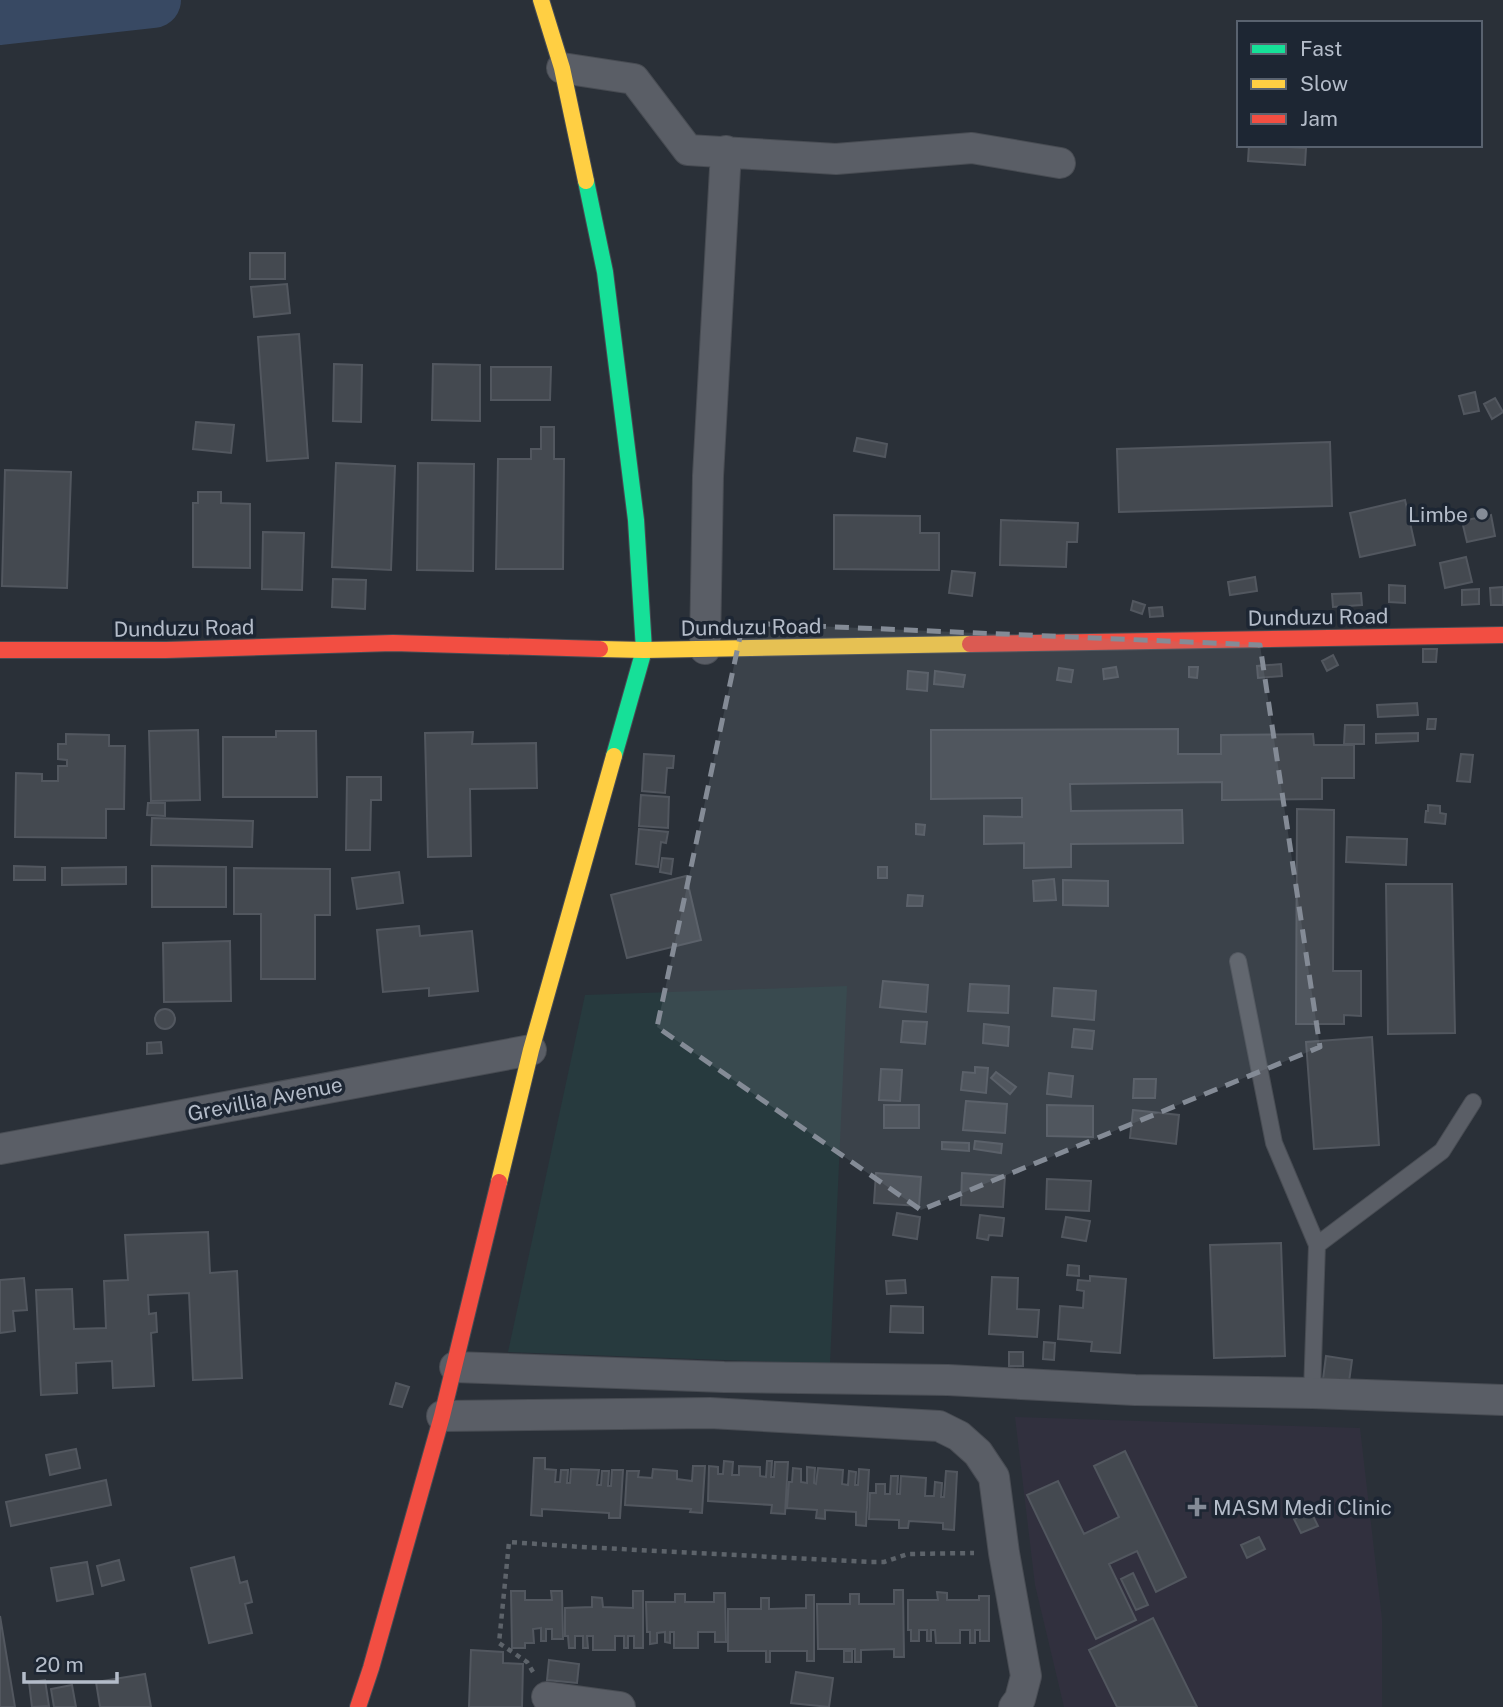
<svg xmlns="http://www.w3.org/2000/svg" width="1503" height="1707" viewBox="0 0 1503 1707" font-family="'Public Sans',sans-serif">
<rect width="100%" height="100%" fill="#2a3038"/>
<path fill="#31303e" d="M1015,1417l345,11 22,191v88h-318l-29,-122z"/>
<path fill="#273a3e" d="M847,986l-17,378 -322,-12 77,-357z"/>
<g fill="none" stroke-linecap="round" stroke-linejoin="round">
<path stroke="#384963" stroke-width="56" d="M0,17l153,-17"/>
</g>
<path fill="#444950" stroke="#52575f" stroke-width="2" d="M1249,145l57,3 -1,17 -57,-4z
M250,253h35v26h-35z
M287,284l3,29 -36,4 -3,-30z
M299,334l9,124 -41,3 -9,-124z
M334,364l28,1 -1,57 -28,-1z
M433,364l47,1v56l-48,-1z
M491,367h60l-1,33h-59z
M1475,392l4,19 -15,3 -5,-18z
M1495,398l8,14 -11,7 -8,-15z
M196,422l38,3 -3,28 -38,-4z
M541,427h13v32h10l-1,110h-67l2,-110h33v-10h10z
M857,438l30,6 -2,13 -31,-6z
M1330,442l2,64 -213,6 -2,-63z
M336,463l59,3 -4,104 -59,-3z
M418,463l56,1 -1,107 -56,-1z
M5,470l66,2 -4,116 -65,-2z
M198,492h23v11l29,1v64l-57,-1v-64h5z
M1405,500l10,45 -55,12 -10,-44z
M834,515l86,1v17h19v37l-105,-1z
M1491,515l4,21 -28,6 -5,-21z
M1001,520l77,3 -1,19h-10l-1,25 -66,-2z
M263,532l41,1 -2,57 -40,-1z
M1466,557l6,25 -27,6 -5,-25z
M952,571l23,2 -3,23 -23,-3z
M1255,577l2,14 -27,4 -2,-13z
M333,579l33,1 -1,29 -33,-2z
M1389,585l16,1v17l-16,-1z
M1503,587v18h-12l-1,-17z
M1479,589v15l-17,1v-15z
M1361,593l1,12 -29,2 -1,-13z
M1133,601l12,4 -3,9 -11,-4z
M1162,607l1,9 -13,1 -1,-9z
M1423,649h14l-1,13h-13z
M1333,655l5,10 -11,6 -5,-10z
M1281,664l1,12 -24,2 -1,-12z
M1116,667l2,10 -14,2 -1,-10z
M1189,667h9l-1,11 -8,-1z
M1059,668l14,2 -2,12 -14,-2z
M908,671l20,2 -1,18 -20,-2z
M935,671l30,4 -2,12 -29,-3z
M1417,703l1,12 -40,2 -1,-12z
M1428,719h8l-1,10h-8z
M1345,725h19v19h-20z
M1178,729v25h43v-19l92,-1 1,11h40v33h-32v21l-100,1v-18l-152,2 1,27 111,-1 1,33 -112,1v23l-47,1v-25l-40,1v-28l38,1v-19l-91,1v-69z
M198,730l2,70 -49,1 -2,-70z
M276,731h40l1,66h-94v-60h53z
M473,732l-1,12 64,-1 1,45 -67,1 1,67 -43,1 -3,-124z
M1418,733v8l-42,2v-9z
M66,734l43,1v11h16l-1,63h-18v29l-91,-1 1,-64 26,1v7h16v-15h9v-6l-9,-1v-15h8z
M644,754l30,2 -1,12h-6l-2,25 -23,-2z
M1461,754l12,1 -3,27 -13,-1z
M347,777h34v23h-10l-1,50h-24z
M641,795l28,2 -1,31 -29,-2z
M148,803h17v13l-18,-1z
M1428,805l12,1v7l6,1 -1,10 -20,-2 1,-11h2z
M1297,809l37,1 -1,161h28v45l-17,-1v9h-48z
M152,818l101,3 -1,26 -101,-2z
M916,824l9,1 -1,10 -8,-1z
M639,829l29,3 -2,11 -5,-1 -3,25 -22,-3z
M1347,837l60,2 -1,26 -60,-3z
M662,858l11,1 -2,15 -11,-2z
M14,866l31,1v13h-31z
M152,866l74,1v40h-74z
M126,867v17l-64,1v-17z
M878,867h9v11h-9z
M234,868l96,1v46h-15v64h-54v-65h-27z
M399,872l4,31 -46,6 -5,-31z
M686,876l15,64 -74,18 -16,-63z
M1054,879l2,21 -22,1 -1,-20z
M1063,880l45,1v25l-45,-1z
M1386,884h66l3,149 -67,1z
M908,895l15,1 -1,10h-15z
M419,926l1,10 52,-5 6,60 -49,5v-8l-46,4 -6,-62z
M230,941l1,60 -67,1 -1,-59z
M883,981l45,4 -2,27 -46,-5z
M970,984l39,2 -1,27 -40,-2z
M1054,988l42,3 -2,29 -42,-4z
M155 1019a10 10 0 1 1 20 0a10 10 0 1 1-20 0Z
M903,1021l24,1 -2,22 -24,-2z
M984,1024l25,3 -1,19 -25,-3z
M1074,1029l20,2 -2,18 -20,-2z
M1372,1037l7,108 -65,4 -8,-107z
M161,1042l1,11 -15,1v-11z
M975,1067l13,1 -2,25 -25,-3 2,-18 12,1z
M881,1069l21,1 -2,31 -21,-1z
M996,1072l20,15 -6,7 -19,-16z
M1049,1073l24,3 -2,21 -24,-3z
M1134,1079h22l-1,19h-22z
M966,1101l41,3 -2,29 -42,-3z
M884,1105h35v23h-35z
M1047,1105l46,1v31l-46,-1z
M1133,1110l46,5 -3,29 -46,-6z
M975,1141l27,3 -1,9 -27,-4z
M942,1142l27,1v8l-27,-2z
M876,1173l45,4 -2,29 -45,-3z
M962,1173l43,3 -2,31 -42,-2z
M1047,1179l44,2 -2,30 -43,-2z
M897,1213l23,4 -3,22 -24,-4z
M980,1215l24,3 -2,18 -13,-1 -1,5 -11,-2z
M1066,1217l24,4 -4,20 -24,-4z
M208,1232l2,41 27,-2 5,107 -49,2 -4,-87 -41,2 1,19 7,-1 1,19 -6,1 3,53 -41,2 -1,-27 -36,2 1,30 -36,2 -5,-105 36,-1 2,40 32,-1 -2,-47 24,-1 -3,-45z
M1281,1243l4,113 -71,2 -4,-113z
M1068,1265l11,1v10l-12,-1z
M1090,1276l36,3 -6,74 -29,-2 1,-9 -34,-3 2,-33 23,2 1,-17 -7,-1 1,-10 12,1z
M992,1277l26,1 -1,31 22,1 -2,27 -48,-3z
M24,1278l3,32 -14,1 2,20 -15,2v-53z
M905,1280l1,13 -19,1 -1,-13z
M891,1306l32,1v26l-33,-1z
M1044,1342l11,1 -1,17 -11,-1z
M1009,1352h14v14h-14z
M1326,1356l26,4 -3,22 -26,-3z
M396,1383l13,4 -7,20 -12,-3z
M76,1449l4,19 -30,7 -4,-20z
M1125,1451l61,126 -30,15 -19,-41 -28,13 27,56 -40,19 -69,-144 31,-14 26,53 35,-17 -25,-51z
M534,1458h11v11l11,1 -1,12h5l1,-12h7l-1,13h3l1,-14 28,1 -2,15h4l1,-14h7l-1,15h3l1,-16h11l-3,48h-11v-5l-67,-4v7l-11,-1z
M724,1461l9,1 -1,13h7v-9l21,1v9l6,1 1,-16h5l-1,16h3l1,-15h13l-3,52 -14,-1 1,-8 -64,-4 1,-35 9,1v7h5z
M693,1466h12l-3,47 -12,-1 1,-3 -66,-4 2,-34h12l-1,6 14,1 1,-9 24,2v8l15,2z
M807,1467l8,1 -1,15 2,1 2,-16 25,2 -1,14 6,1 1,-14 7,1 -1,13h3l1,-16 10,1 -3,56 -10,-1v-13l-31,-2v9l-9,-1 1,-8 -30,-2 2,-26h3l1,-14 8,1v13l6,1z
M946,1471l11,1 -3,58 -11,-1v-6l-34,-2 -1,7h-9v-8l-30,-1 1,-26h6v-9h9v10h5l1,-18h7l-1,18h3l1,-18 25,2 -1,18h9l1,-14 7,1 -1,14h3z
M106,1480l5,25 -100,21 -5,-24z
M1311,1512l7,14 -17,7 -7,-14z
M1259,1537l6,12 -18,9 -6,-13z
M234,1557l6,26 7,-2 5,21 -7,2 7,29 -43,10 -18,-75z
M119,1560l5,20 -22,6 -5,-20z
M87,1562l6,32 -36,7 -6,-33z
M1133,1573l15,32 -12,5 -15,-31z
M894,1590h9l1,67h-10v-8l-33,1v12h-6v-13h-37l-1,-45h33v-10h9v10h35z
M511,1591h14v9h27l-1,-9h11l1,48h-11v-10h-6v12h-5v-13l-8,1 1,14h-9v5h-13z
M633,1591h10v57h-9v-12h-6v12h-4v-12h-9v14h-22v-14h-6l1,12h-5v-12h-8v12h-6l-1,-12h-3v-28l27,-1v-10l10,1 1,9 30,1z
M937,1592l10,1v7h32v-4h10v45h-9v-11h-5v13h-5v-13h-10v13h-24l-1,-13h-4v11h-4v-11h-8v11h-8v-11h-3v-30h30z
M714,1593h11l1,49h-11v-10h-17v16h-24v-16h-4v11l-5,-1v-10l-8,1v10l-7,1v-12h-3l-1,-30h29v-8h10v8h29z
M806,1595h8v66h-7v-10h-37v11h-4v-11h-38v-42h33v-11h8v11l37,-1z
M0,1616l15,91h-15z
M1153,1618l44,89h-80l-28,-57z
M471,1650l32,2v11l20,1 -1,43h-53z
M844,1651h8v11h-8z
M549,1660l30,4 -2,19 -30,-3z
M796,1672l37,6 -4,29 -38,-4z
M145,1674l6,33h-51l-4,-25z
M45,1680l4,26 -17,1 -3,-25z
M72,1685l4,22h-22l-3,-18z"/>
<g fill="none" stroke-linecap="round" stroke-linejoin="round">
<g stroke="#484c53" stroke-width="18">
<path id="lane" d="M1238,961l36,182 43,102 -5,148
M1317,1245l125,-94 31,-49"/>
</g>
<g stroke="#484c53" stroke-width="32">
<path id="street" d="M562,68l72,11 54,71 148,9 136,-11 88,15
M705,649l3,-173 18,-325
M0,1149l531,-99
M455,1367l269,10 224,3 187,10 177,3 191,7
M442,1416l268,-3 229,13 20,10 19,17 16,24 10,76 22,123 -6,23 -6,8
M547,1697l73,10"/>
</g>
<g stroke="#484c53" stroke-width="18">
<path id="fast" d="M586,181l19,91 31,248 8,130 -30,106"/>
</g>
<g stroke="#484c53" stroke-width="18">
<path id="slow" d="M541,0l21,68 24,113
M600,649l44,1 326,-6
M499,1182l32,-132 83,-294"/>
</g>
<g stroke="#484c53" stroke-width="18">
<path id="jam" d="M970,644l533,-9
M0,650h166l227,-7 207,6
M358,1707l13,-39 71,-252 57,-234"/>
</g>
<path stroke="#5d636a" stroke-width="4.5" stroke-dasharray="5 5" stroke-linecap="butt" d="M533,1672l-6,-10 -28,-19 10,-101 72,5 289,15h14l24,-8 66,-1"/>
<use href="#lane" stroke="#5a5e66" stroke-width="16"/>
<use href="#street" stroke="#5a5e66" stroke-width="30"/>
<use href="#fast" stroke="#16e098" stroke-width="16"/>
<use href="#slow" stroke="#ffcf43" stroke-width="16"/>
<use href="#jam" stroke="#f24e42" stroke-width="16"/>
</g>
<path fill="#848b96" fill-opacity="0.2" stroke="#848b96" stroke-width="5" stroke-dasharray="14 9" stroke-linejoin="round" d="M743,623l517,22 60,402 -399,163 -264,-183z"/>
<g fill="#848b96" stroke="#1d2633" stroke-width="2.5">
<circle cx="1482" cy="514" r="7"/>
<path d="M1193.5 1496.5h7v7h7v7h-7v7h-7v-7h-7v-7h7z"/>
</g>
<g text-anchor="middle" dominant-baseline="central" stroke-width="7" stroke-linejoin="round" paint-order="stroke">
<g font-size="21" fill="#b4bcc9" stroke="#1d2633" text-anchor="end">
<text x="1468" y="514">Limbe</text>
<text x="1213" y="1507" text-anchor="start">MASM Medi Clinic</text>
</g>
<g font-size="21" fill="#b4bcc9" stroke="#1d2633">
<text transform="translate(1318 617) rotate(-1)">Dunduzu Road</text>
<text transform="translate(751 627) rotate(-1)">Dunduzu Road</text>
<text transform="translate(184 628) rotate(-1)">Dunduzu Road</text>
<text transform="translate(265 1099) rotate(-11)">Grevillia Avenue</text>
</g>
</g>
<rect x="1237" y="21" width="245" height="126" fill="#1d2633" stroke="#59626f" stroke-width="2"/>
<rect x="1251" y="44" width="35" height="10" fill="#16e098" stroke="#59626f" stroke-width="2"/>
<text x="1300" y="56" font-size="21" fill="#b4bcc9">Fast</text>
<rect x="1251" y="79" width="35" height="10" fill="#ffcf43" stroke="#59626f" stroke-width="2"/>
<text x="1300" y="91" font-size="21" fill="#b4bcc9">Slow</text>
<rect x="1251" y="114" width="35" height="10" fill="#f24e42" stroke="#59626f" stroke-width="2"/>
<text x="1300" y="126" font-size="21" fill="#b4bcc9">Jam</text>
<path d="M24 1672v10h93v-10" fill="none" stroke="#b4bcc9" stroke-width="3.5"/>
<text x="35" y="1672" font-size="21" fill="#b4bcc9" stroke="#1d2633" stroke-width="5" paint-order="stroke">20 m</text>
</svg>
